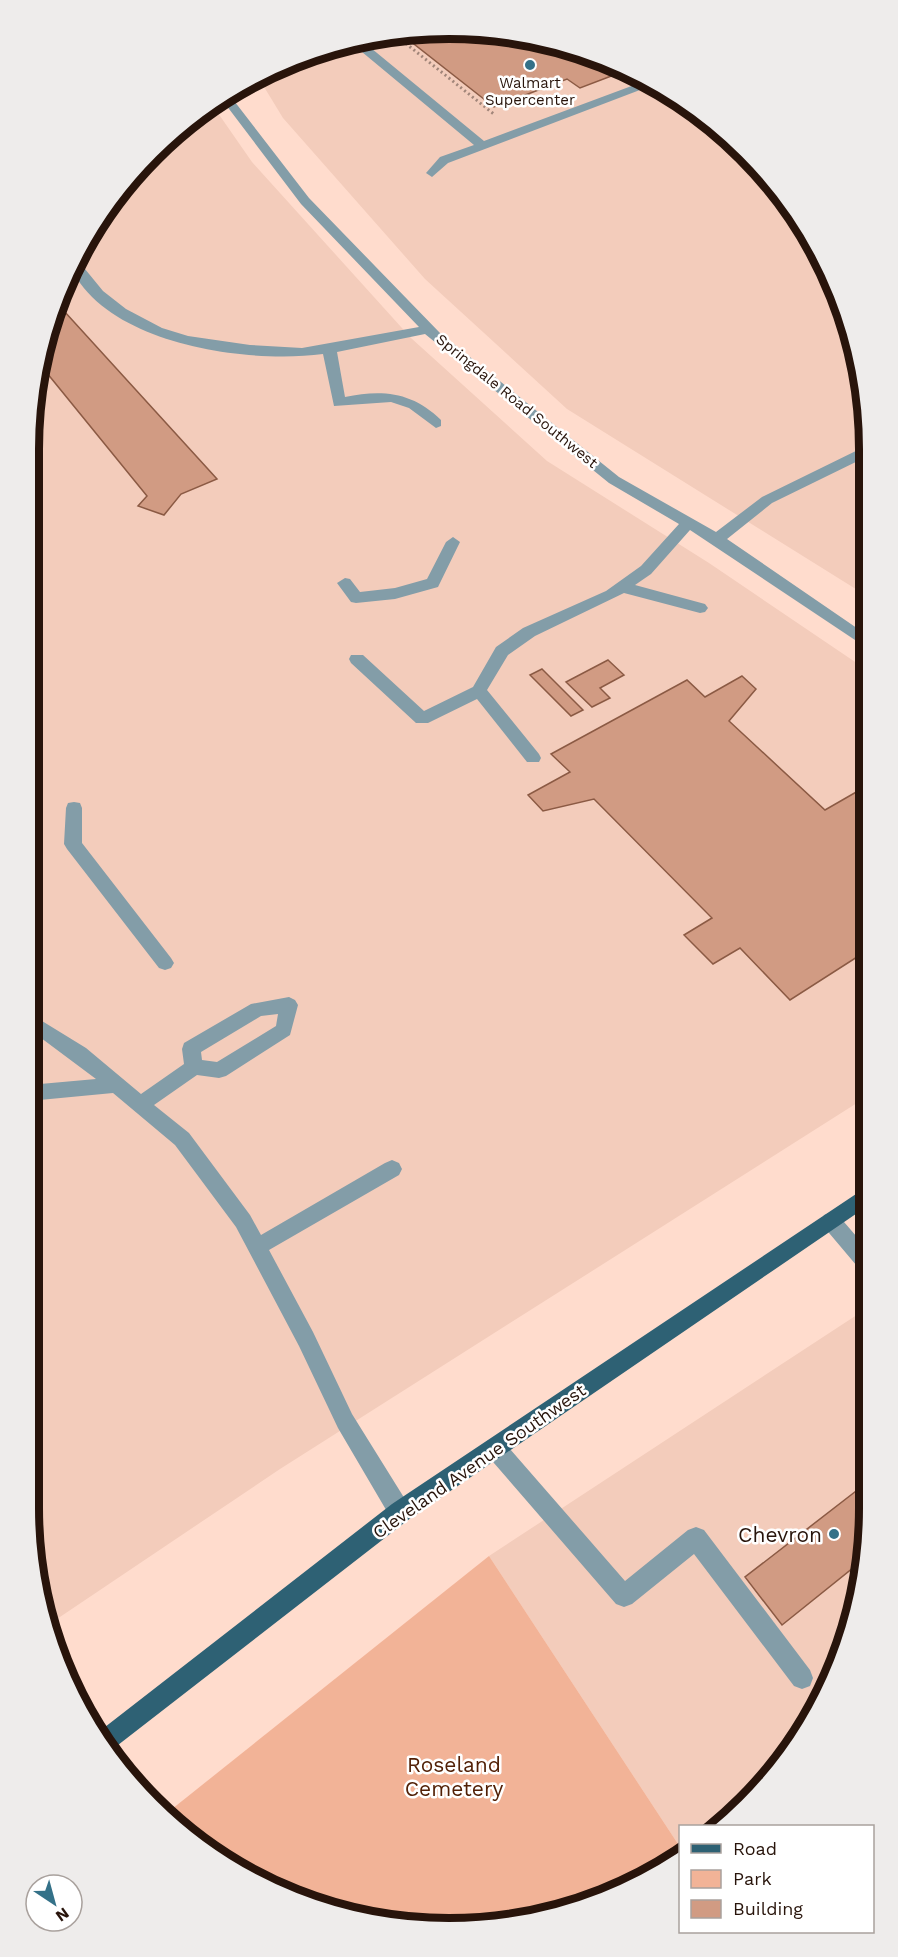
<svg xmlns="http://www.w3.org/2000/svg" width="898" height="1957" viewBox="0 0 898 1957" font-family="'Work Sans',sans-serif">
<rect width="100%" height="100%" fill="#ffdccd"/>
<path fill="#f3ccbb" d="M449,29l82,8 79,23 95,55 77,78 55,95 29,106 1,202 -300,-187 -142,-130 -142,-161 -25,-41 30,-16 79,-24z
M211,103l41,59 159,176 136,123 162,102 158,107 1,426 -588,373 -232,156 -19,-117v-1059l8,-82 23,-79 39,-72 52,-64z
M869,1307v201l-8,82 -23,79 -73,117 -50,40h-35v21l-191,-291z"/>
<path fill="#f2b397" d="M489,1556l191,291v8l-21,17 -128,48 -82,8 -82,-8 -128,-48 -72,-59z"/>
<path fill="#d19b83" stroke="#8b5a44" stroke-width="1.5" d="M449,29l82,8 79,23 17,10 -47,18 -13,-9 -73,28 -94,-74z
M64,311l153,168 -36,15 -17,21 -26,-9 9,-10 -109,-134 14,-47z
M608,660l16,15 -24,13 10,10 -18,9 -26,-25z
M542,669l41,41 -12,6 -41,-41z
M742,676l14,13 -27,32 96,89 33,-19 9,8 1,151 -78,50 -50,-52 -27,16 -29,-29 28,-17 -118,-119 -51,12 -15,-16 42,-23 -19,-18 136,-74 18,17z
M869,1481l-5,78 -82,66 -37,-48z"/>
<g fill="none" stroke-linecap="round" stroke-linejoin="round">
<path stroke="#a18579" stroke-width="3" stroke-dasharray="2 3" stroke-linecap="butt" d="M394,34l101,81
M665,99l91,67"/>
<path fill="#839da8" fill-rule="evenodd" d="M360,39l124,102 161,-60 8,4 -205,78 -16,14 -6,-4 14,-16 34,-12 -124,-103z
M228,93l81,105 131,135 179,144 97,55 46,-35 104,-51v11l-94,46 -45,36 140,96v13l-177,-118 -39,44 -16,11 70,19 3,4 -3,4 -5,1 -76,-20 -89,43 -27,19 -21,35 52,64 2,4 -2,4h-12l-50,-63 -49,24h-12l-65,-60 -2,-4 2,-4h12l61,56 49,-24 23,-40 27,-19 83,-37 35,-25 38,-42 -70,-41 -184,-149 -88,18 8,45c37,-8 68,-5 96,23v6l-5,2 -27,-20 -18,-6 -57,4 -11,-52c-75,10 -215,-9 -252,-86l5,-10 27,33 23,18 36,19 26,8 62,9 52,3 117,-21 -118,-123 -81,-107z
M453,537l7,5 -22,45 -43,12 -39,4 -5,-1 -14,-19 8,-5 5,1 10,13 35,-4 32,-9 19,-37z
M74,802l6,1 2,5v35l89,115 3,5 -3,5 -6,2 -6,-2 -92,-119 -3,-5 2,-36 2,-5z
M289,997l6,3 3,5 -8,30 -64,41 -7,2 -22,-3 -43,30 35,28 61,82 11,20 124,-72 7,-3 7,3 3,6 -3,6 -130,75 44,82 39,82 56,90 3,8 -3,8 -8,3 -8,-3 -54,-92 -39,-82 -63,-119 -61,-82 -62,-52 -84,8v-16l67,-6 -67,-50v-16l57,35 55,46 43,-30 -2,-15 2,-6 67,-39zM278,1014l-2,12 -59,36 -15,-2 -1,-8 60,-36z
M831,1212l7,3 31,36v24l-7,-3 -38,-45 -3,-6 3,-6z
M495,1438l8,3 122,140 63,-51 8,-3 8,3 106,140 3,8 -3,8 -8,3 -8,-3 -100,-132 -62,50 -8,3 -8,-3 -129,-149 -3,-7 3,-7z"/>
<path fill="#2e6174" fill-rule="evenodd" d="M868,1186l1,19 -461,315 -299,232 -13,-18 296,-230z"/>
</g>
<g fill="#347188" stroke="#fff" stroke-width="2">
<circle cx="530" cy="65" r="6"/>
<circle cx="834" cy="1534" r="6"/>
</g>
<g text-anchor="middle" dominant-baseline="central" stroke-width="5" stroke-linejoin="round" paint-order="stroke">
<g font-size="15" fill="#28140b" stroke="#fff">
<text x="530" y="83">Walmart<tspan x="530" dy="17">Supercenter</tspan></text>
</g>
<g font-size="15" fill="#28140b" stroke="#fff">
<text transform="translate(517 401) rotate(39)">Springdale Road Southwest</text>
</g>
<g font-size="18" fill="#28140b" stroke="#fff">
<text transform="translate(479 1461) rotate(-35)">Cleveland Avenue Southwest</text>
</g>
<g font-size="21" fill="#28140b" stroke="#fff" text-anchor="end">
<text x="822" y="1534">Chevron</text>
</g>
<g font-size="21" fill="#522006" stroke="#fff">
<text x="454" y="1764">Roseland<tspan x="454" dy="24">Cemetery</tspan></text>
</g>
</g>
<path d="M0 0H898V1957H0ZM449 39H449A410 410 0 0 1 859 449V1508A410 410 0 0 1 449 1918H449A410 410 0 0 1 39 1508V449A410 410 0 0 1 449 39Z" fill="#eeeceb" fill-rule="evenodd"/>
<path fill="none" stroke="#28140b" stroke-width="8" d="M449 39H449A410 410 0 0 1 859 449V1508A410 410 0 0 1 449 1918H449A410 410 0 0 1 39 1508V449A410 410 0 0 1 449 39Z"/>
<rect x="679" y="1825" width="195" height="108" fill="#ffffff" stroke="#a9a19d" stroke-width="1.5"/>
<rect x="691" y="1844" width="30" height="9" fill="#2e6174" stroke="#a9a19d" stroke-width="1.5"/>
<text x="733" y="1855" font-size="18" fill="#28140b">Road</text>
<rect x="691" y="1870" width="30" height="18" fill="#f2b397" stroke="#a9a19d" stroke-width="1.5"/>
<text x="733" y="1885" font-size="18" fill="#28140b">Park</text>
<rect x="691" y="1900" width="30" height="18" fill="#d19b83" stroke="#a9a19d" stroke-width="1.5"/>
<text x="733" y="1915" font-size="18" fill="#28140b">Building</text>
<g transform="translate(54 1903) rotate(144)"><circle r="28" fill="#ffffff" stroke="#a9a19d" stroke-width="1.5"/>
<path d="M0-4.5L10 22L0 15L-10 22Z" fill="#347188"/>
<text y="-9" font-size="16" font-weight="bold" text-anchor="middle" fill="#28140b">N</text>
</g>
</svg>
